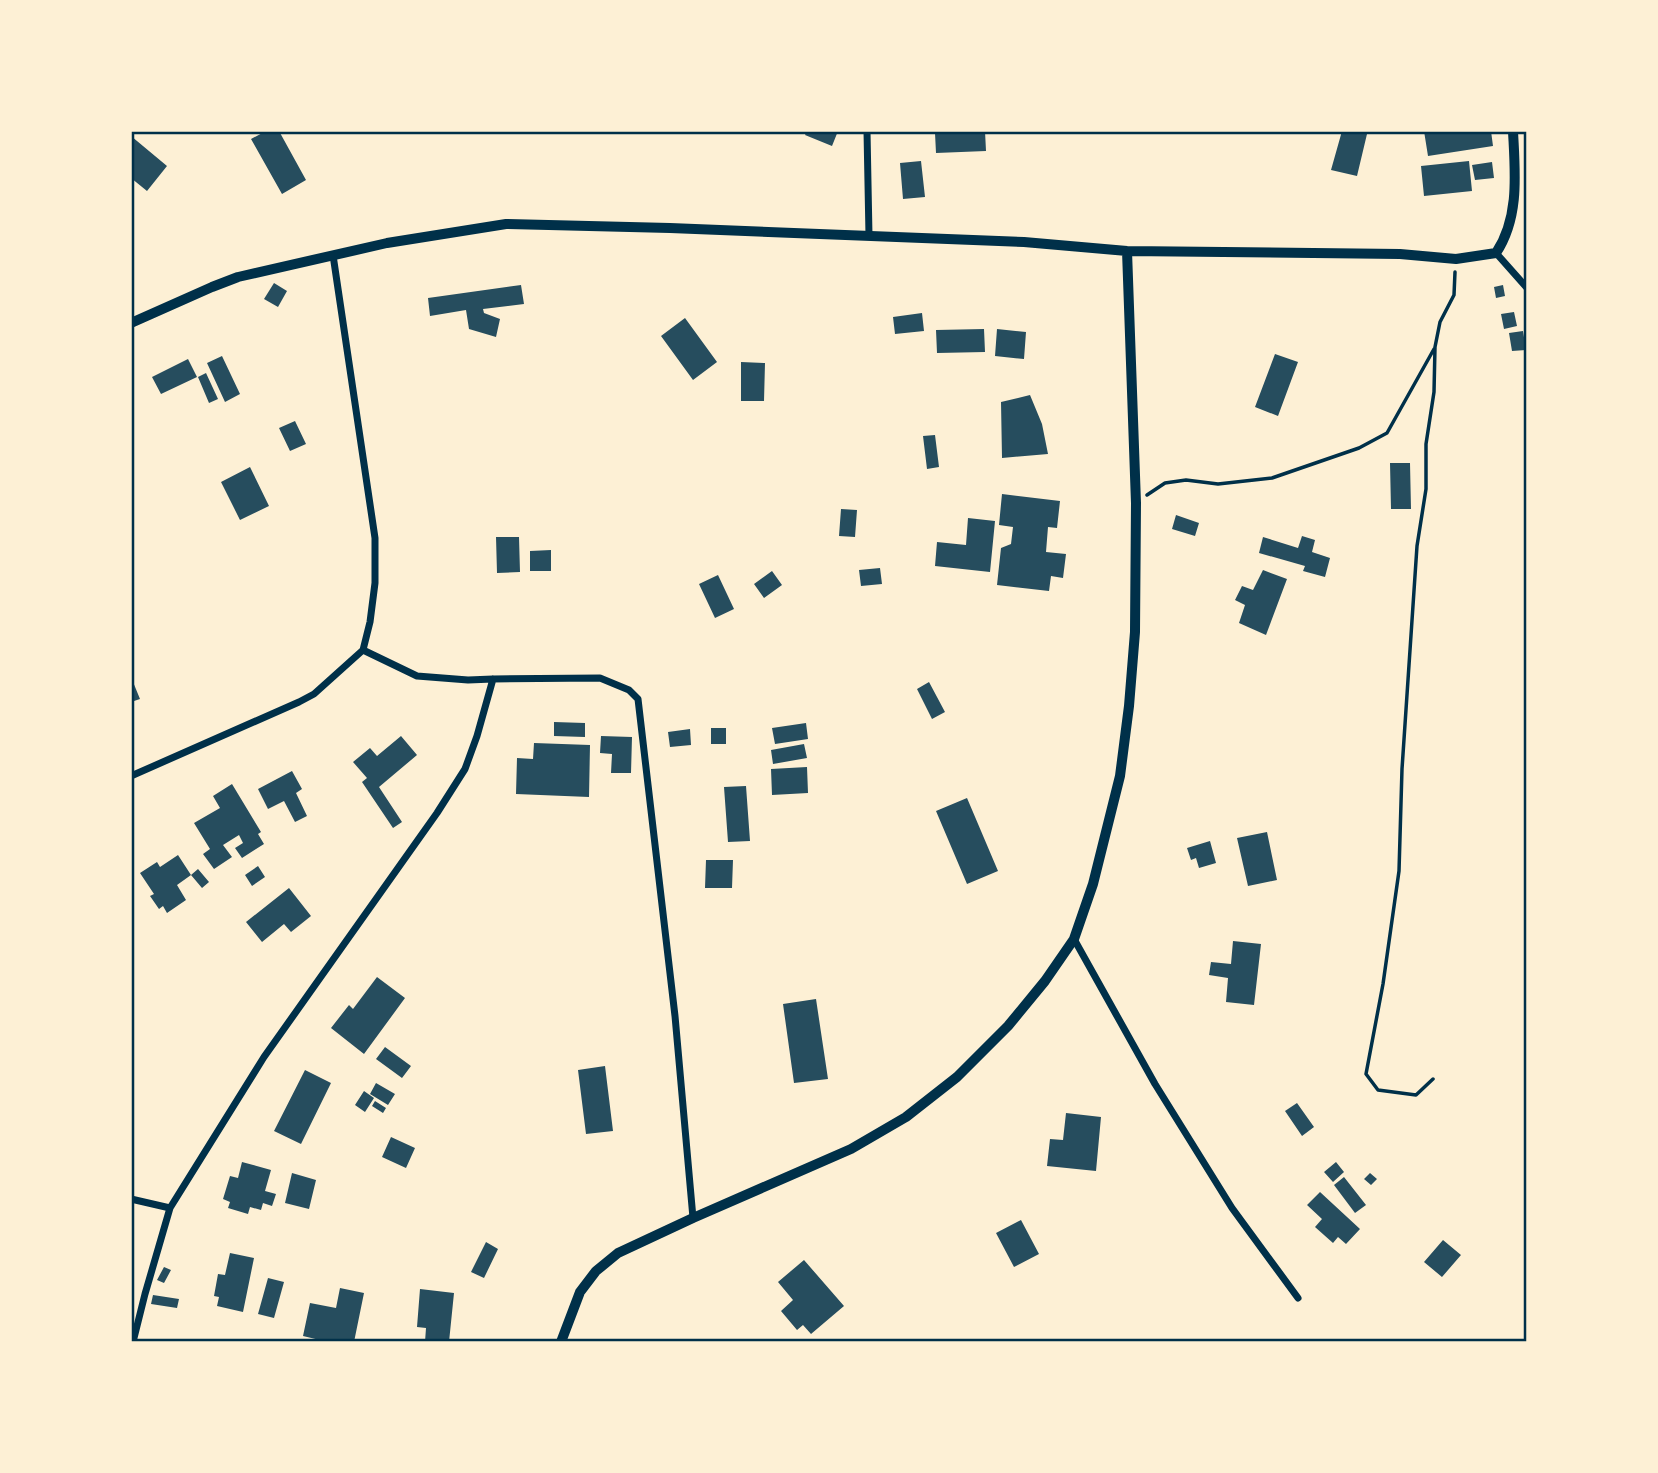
<svg xmlns="http://www.w3.org/2000/svg" width="1658" height="1473" viewBox="0 0 1658 1473" font-family="Karla,sans-serif">
<rect width="100%" height="100%" fill="#fdf0d5"/>
<path fill="#264d5e" d="M266,131h13l27,49 -24,14 -31,-55z
M807,131h31l-6,15 -27,-11z
M946,131h39l1,20 -50,2 -1,-20h11z
M1342,131h15l10,3 -10,42 -26,-6z
M1424,131h67l2,15 -65,10z
M131,136l36,30 -20,25 -16,-13z
M921,161l4,36 -22,2 -3,-36z
M1469,161l3,30 -48,5 -3,-30z
M1492,162l2,16 -19,2 -3,-15z
M274,283l13,8 -9,16 -14,-8z
M521,285l3,19 -41,5 1,4 16,6 -4,18 -27,-8 -3,-19 -36,6 -2,-18z
M1503,285l2,11 -9,2 -2,-11z
M1514,312l3,14 -13,3 -3,-15z
M922,313l2,18 -29,3 -2,-17z
M685,318l32,44 -24,18 -32,-44z
M984,329l1,23 -48,1 -1,-23z
M997,329l29,3 -2,27 -29,-3z
M1523,331l3,19 -14,1 -3,-18z
M1275,354l23,8 -20,54 -23,-9z
M222,356l18,38 -15,8 -18,-39z
M188,359l9,18 -36,17 -9,-17z
M741,362l24,1 -1,38h-23z
M206,373l12,26 -9,4 -11,-26z
M1030,395l12,29 6,30 -46,4 -1,-56z
M295,421l11,23 -16,7 -11,-23z
M935,435l4,32 -12,2 -4,-33z
M1390,463h20l1,46h-20z
M250,467l19,39 -29,14 -19,-38z
M1002,494l58,7 -3,27 -9,-1 -2,25 20,2 -3,24 -12,-2 -2,15 -52,-6 4,-37 10,-4 2,-17 -14,-2z
M841,509l16,1 -2,27 -16,-1z
M1176,515l23,8 -4,13 -23,-7z
M968,518l27,3 -5,51 -55,-6 2,-24 29,3z
M1302,536l13,4 -3,12 18,6 -5,19 -22,-6 2,-5 -46,-13 4,-16 35,11z
M496,537h23l1,35 -23,1z
M551,550v21h-21v-20z
M880,568l2,16 -21,2 -2,-16z
M1263,570l24,9 -21,56 -27,-12 6,-18 -10,-5 7,-14 11,4z
M772,571l10,14 -18,13 -10,-14z
M718,575l16,34 -19,9 -16,-34z
M131,677l9,22 -9,3z
M929,682l16,30 -13,7 -15,-30z
M554,722l31,1v14l-31,-1z
M806,723l2,16 -33,5 -3,-16z
M711,728h15v16h-15z
M690,729l1,16 -21,2 -2,-15z
M401,736l16,19 -38,32 23,35 -9,6 -31,-46 5,-4 -14,-16 17,-14 7,8z
M601,736l31,1 -1,36h-20l1,-19 -12,-1z
M534,743l56,2 -1,52 -73,-3 1,-36 16,1z
M804,744l3,14 -34,6 -2,-14z
M807,767l1,26 -36,2 -1,-26z
M292,771l10,18 -6,4 11,23 -12,6 -11,-21 -16,8 -10,-20z
M232,784l29,48 -3,2 6,10 -22,14 -7,-10 8,-5 -4,-8 -16,10 9,12 -18,12 -11,-15 7,-5 -16,-26 26,-15 -7,-12z
M746,786l4,55 -22,1 -4,-55z
M967,798l31,73 -31,13 -31,-73z
M1267,832l10,48 -29,6 -11,-48z
M1210,841l6,22 -17,5 -3,-10 -5,2 -4,-12z
M178,855l13,20 -14,10 9,15 -19,13 -4,-7 -4,3 -9,-13 4,-2 -14,-21 17,-11 3,5z
M706,860h27l-1,28h-27z
M258,866l7,11 -13,9 -7,-11z
M198,869l11,13 -7,6 -11,-13z
M289,888l22,28 -20,16 -7,-8 -22,18 -16,-20z
M1233,941l28,3 -7,61 -28,-3 2,-24 -19,-3 2,-13 20,2z
M377,977l28,21 -41,56 -33,-26 18,-23 4,4z
M816,999l12,80 -34,4 -11,-79z
M385,1047l26,19 -9,12 -26,-19z
M605,1066l8,65 -27,3 -8,-64z
M305,1070l26,13 -30,61 -27,-13z
M376,1083l19,11 -7,11 -18,-11z
M364,1091l10,7 -9,14 -10,-7z
M375,1101l11,7 -3,5 -11,-7z
M1297,1103l17,24 -12,9 -17,-25z
M1066,1113l35,4 -5,54 -49,-5 3,-27 13,1z
M391,1137l24,11 -9,20 -24,-11z
M242,1162l29,8 -6,21 11,3 -4,12 -9,-3 -2,7 -11,-3 -2,7 -20,-6 2,-6 -7,-3 7,-23 8,2z
M1336,1162l8,10 -11,10 -9,-10z
M292,1173l24,7 -7,29 -24,-6z
M1370,1173l7,6 -6,6 -7,-6z
M1344,1177l22,28 -11,8 -21,-28z
M1320,1192l40,37 -14,15 -8,-7 -5,6 -18,-16 7,-8 -15,-14z
M1021,1220l18,34 -25,13 -18,-34z
M1443,1240l18,15 -19,22 -18,-15z
M486,1242l12,7 -14,29 -13,-6z
M230,1253l24,5 -11,54 -26,-6 2,-9 -5,-1 4,-22 7,1z
M804,1260l40,46 -33,28 -8,-9 -6,5 -16,-19 12,-11 -15,-18z
M164,1267l7,3 -7,13 -7,-3z
M268,1278l16,4 -10,36 -16,-4z
M340,1288l24,5 -10,49h-26l-25,-6 7,-33 26,5z
M420,1289l34,4 -5,49h-24l1,-14 -9,-1z
M153,1295l26,4 -2,9 -26,-4z"/>
<g fill="none" stroke-linecap="round" stroke-linejoin="round">
<path stroke="#003049" stroke-width="3.5" d="M1147,495l18,-12 21,-3 32,4 54,-6 87,-30 28,-15 47,-84
M1433,1079l-17,16 -38,-5 -12,-16 17,-90 16,-113 3,-102 15,-223 9,-57v-45l8,-52 1,-45 5,-25 14,-27 1,-23"/>
<path stroke="#003049" stroke-width="7" d="M867,131l2,105
M1496,253l31,35
M363,650l54,26 51,4 25,-1 107,-1 29,12 9,9 37,317 18,202
M131,776l168,-74 15,-8 49,-44 7,-28 5,-39v-45l-42,-283
M1074,939l81,145 77,124 66,90
M131,1199l39,9
M133,1342l12,-48 25,-86 94,-151 173,-244 28,-44 12,-33 16,-57"/>
<path stroke="#003049" stroke-width="10" d="M131,323l81,-36 26,-10 149,-34 119,-19 164,4 354,14 103,9 273,3 56,5 40,-6c24,-36 19,-81 17,-122
M561,1342l19,-50 16,-21 22,-18 75,-35 158,-69 55,-32 51,-40 51,-51 37,-45 29,-42 19,-55 27,-108 9,-70 6,-74 1,-129 -9,-252"/>
</g>
<rect width="1658" height="1473" fill="none" stroke="#fdf0d5" stroke-width="266"/>
<rect x="133" y="133" width="1392" height="1207" fill="none" stroke="#003049" stroke-width="2.5"/>
</svg>
